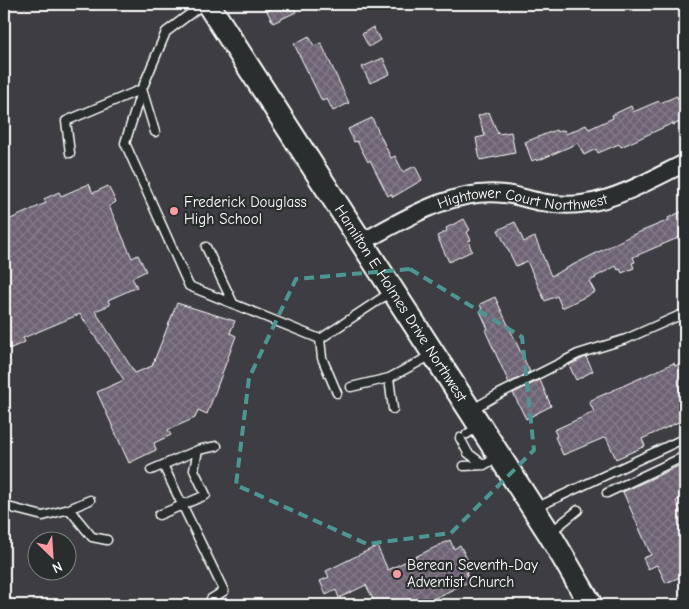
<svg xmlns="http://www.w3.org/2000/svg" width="689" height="609" viewBox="0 0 689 609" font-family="'Comic Neue',sans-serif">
<defs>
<pattern id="building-cross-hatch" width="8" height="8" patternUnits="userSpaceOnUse" patternTransform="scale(1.25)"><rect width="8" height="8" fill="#6e6373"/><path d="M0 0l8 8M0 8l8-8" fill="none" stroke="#847a88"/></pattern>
</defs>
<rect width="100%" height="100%" fill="#3e3d43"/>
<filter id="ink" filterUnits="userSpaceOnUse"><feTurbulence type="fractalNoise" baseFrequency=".02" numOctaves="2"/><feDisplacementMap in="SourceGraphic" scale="10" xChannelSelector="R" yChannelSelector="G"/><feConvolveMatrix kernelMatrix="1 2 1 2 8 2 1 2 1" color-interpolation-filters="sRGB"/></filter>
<g filter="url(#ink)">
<path fill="url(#building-cross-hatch)" stroke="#fff" d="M268,4h24l4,8 -23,11 -6,-12 4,-2z
M373,27l7,13 -11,7 -7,-13z
M309,36l5,10 7,-3 28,60 -16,8 -6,-12 -5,2 -28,-57z
M383,58l7,16 -20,9 -8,-16z
M677,96l2,6 6,-3v21l-12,5v-2l-52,24 -2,-3 -21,9 -2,-4 -12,6 -6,-12 -41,18 -1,-2 -4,2 -7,-19 31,-12 1,2 7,-2 2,4 20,-9 3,4 24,-11 -1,-3 19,-9 2,6 26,-11 1,2z
M489,112l9,22 13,-2 4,21 -35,7 -4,-22 9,-2 -7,-20z
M372,118l19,40 4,-2 8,16 12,-6 7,14 -29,17 -2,-3 -3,2 -18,-36 -2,2 -11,-21 -3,1 -6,-13z
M89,184l4,9 15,-7 8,16 -7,4 23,52 6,-3 8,16 -14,7 5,9 -29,13 2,5 -15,6 40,62 17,-7 25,-63 58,18 -5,12 6,3 -29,78 -9,-4 -3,8 -27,12 3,5 -17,8 2,7 -27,13 -32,-71 27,-12 -44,-66 -57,24 2,4 -16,7 -2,-4 -3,2v-125l42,-19 -2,-4 15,-7 2,4z
M685,210v25l-52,22 2,5 -3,1 2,5 -12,5 -2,-4 -2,1 -2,-4 -21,11 1,1 -7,3 6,11 -33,16 -5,-12 -12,5 -18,-40 -11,5 -18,-36 17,-8 9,20 11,-5 16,39 79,-40 39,-16 -1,-2z
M464,219l6,11 -3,2 4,8 -3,1 4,10 -23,11 -12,-26 10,-5 -1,-3z
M495,297l35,75 -21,11 -24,-53 3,-1 -8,-18 2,-1 -2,-6z
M586,357l7,14 -17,9 -7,-15z
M685,361v58l-43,20 3,7 -29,13 -10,-22 -43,18 -8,-18 2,-1 -3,-6 40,-18 -5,-11 85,-38 1,3z
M540,380l11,26 -25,13 -13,-26z
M685,463v34l-9,4 9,20v54l-19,8 -9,-18 -9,4 -5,-11 8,-3 -28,-63z
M450,540l4,9 6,-4 12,24 -6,3 4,9 -49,24h-45l-10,-20 -27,13 -3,-8 -10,5 -6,-14 9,-4 -3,-6 51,-25 11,24z"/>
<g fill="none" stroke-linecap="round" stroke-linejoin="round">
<g stroke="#fff" stroke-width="11">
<path id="lane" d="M203,4l-37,28 -24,57 -17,54 64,143 131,53 71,-47
M142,89l13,43
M70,153l-4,-32 76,-32
M206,247l27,56
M320,339l2,19 15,35
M389,378l4,31
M351,387l38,-9 43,-23
M471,410l28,-16 79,-40 48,-15 59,-26
M467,434l11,-7
M460,438l8,15 16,12
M163,465l61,126 -13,8
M464,466l20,-1 14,-8
M151,470l47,-20 19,-4
M607,493l78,-37
M4,506l39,10 26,-7 21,-9
M535,508l150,-70
M69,509l23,28 15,3
M159,515l47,-20 -12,-25 4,-20
M551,532l27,-22"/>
</g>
<g stroke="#fff" stroke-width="20">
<g id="street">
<path id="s1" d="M362,242c43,-23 91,-54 142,-48 13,1 25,6 37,8 15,3 31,4 46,1 31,-4 69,-26 98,-40"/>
</g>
</g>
<g stroke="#fff" stroke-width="26">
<g id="secondary">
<path id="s2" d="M208,4l341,529 42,72"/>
</g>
</g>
<use href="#lane" stroke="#2a2d2e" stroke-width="8"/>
<use href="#street" stroke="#2a2d2e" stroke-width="16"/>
<use href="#secondary" stroke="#2a2d2e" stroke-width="22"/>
</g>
</g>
<path fill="none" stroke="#4b9892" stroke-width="4" stroke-dasharray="10 6" stroke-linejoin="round" d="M410,269l112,68 12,113 -83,83 -84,11 -131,-59 13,-107 47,-99z"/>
<g fill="#ff9aa2" stroke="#2a2d2e" stroke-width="2">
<circle cx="174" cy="211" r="5"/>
<circle cx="397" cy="574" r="5"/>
</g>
<g text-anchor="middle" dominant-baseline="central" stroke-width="4.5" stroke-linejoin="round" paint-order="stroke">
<g font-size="15" fill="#fff" stroke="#2a2d2e">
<text stroke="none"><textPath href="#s1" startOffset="171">Hightower Court Northwest</textPath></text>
<text stroke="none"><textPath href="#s2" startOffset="356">Hamilton E Holmes Drive Northwest</textPath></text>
</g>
<g font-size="15" fill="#fff" stroke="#2a2d2e" text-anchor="start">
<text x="184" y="202">Frederick Douglass<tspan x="184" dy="17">High School</tspan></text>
<text x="407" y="565">Berean Seventh-Day<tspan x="407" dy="17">Adventist Church</tspan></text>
</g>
</g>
<rect width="689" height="609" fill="none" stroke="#2a2d2e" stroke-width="20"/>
<rect x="10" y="10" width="669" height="589" fill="none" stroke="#fff" stroke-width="2" filter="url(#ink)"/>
<g transform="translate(52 556) rotate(155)"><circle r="24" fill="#2a2d2e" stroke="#7f8182"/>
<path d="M0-4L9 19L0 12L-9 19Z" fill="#ff9aa2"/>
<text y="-8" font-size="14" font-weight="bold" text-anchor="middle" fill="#ffffff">N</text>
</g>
</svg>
